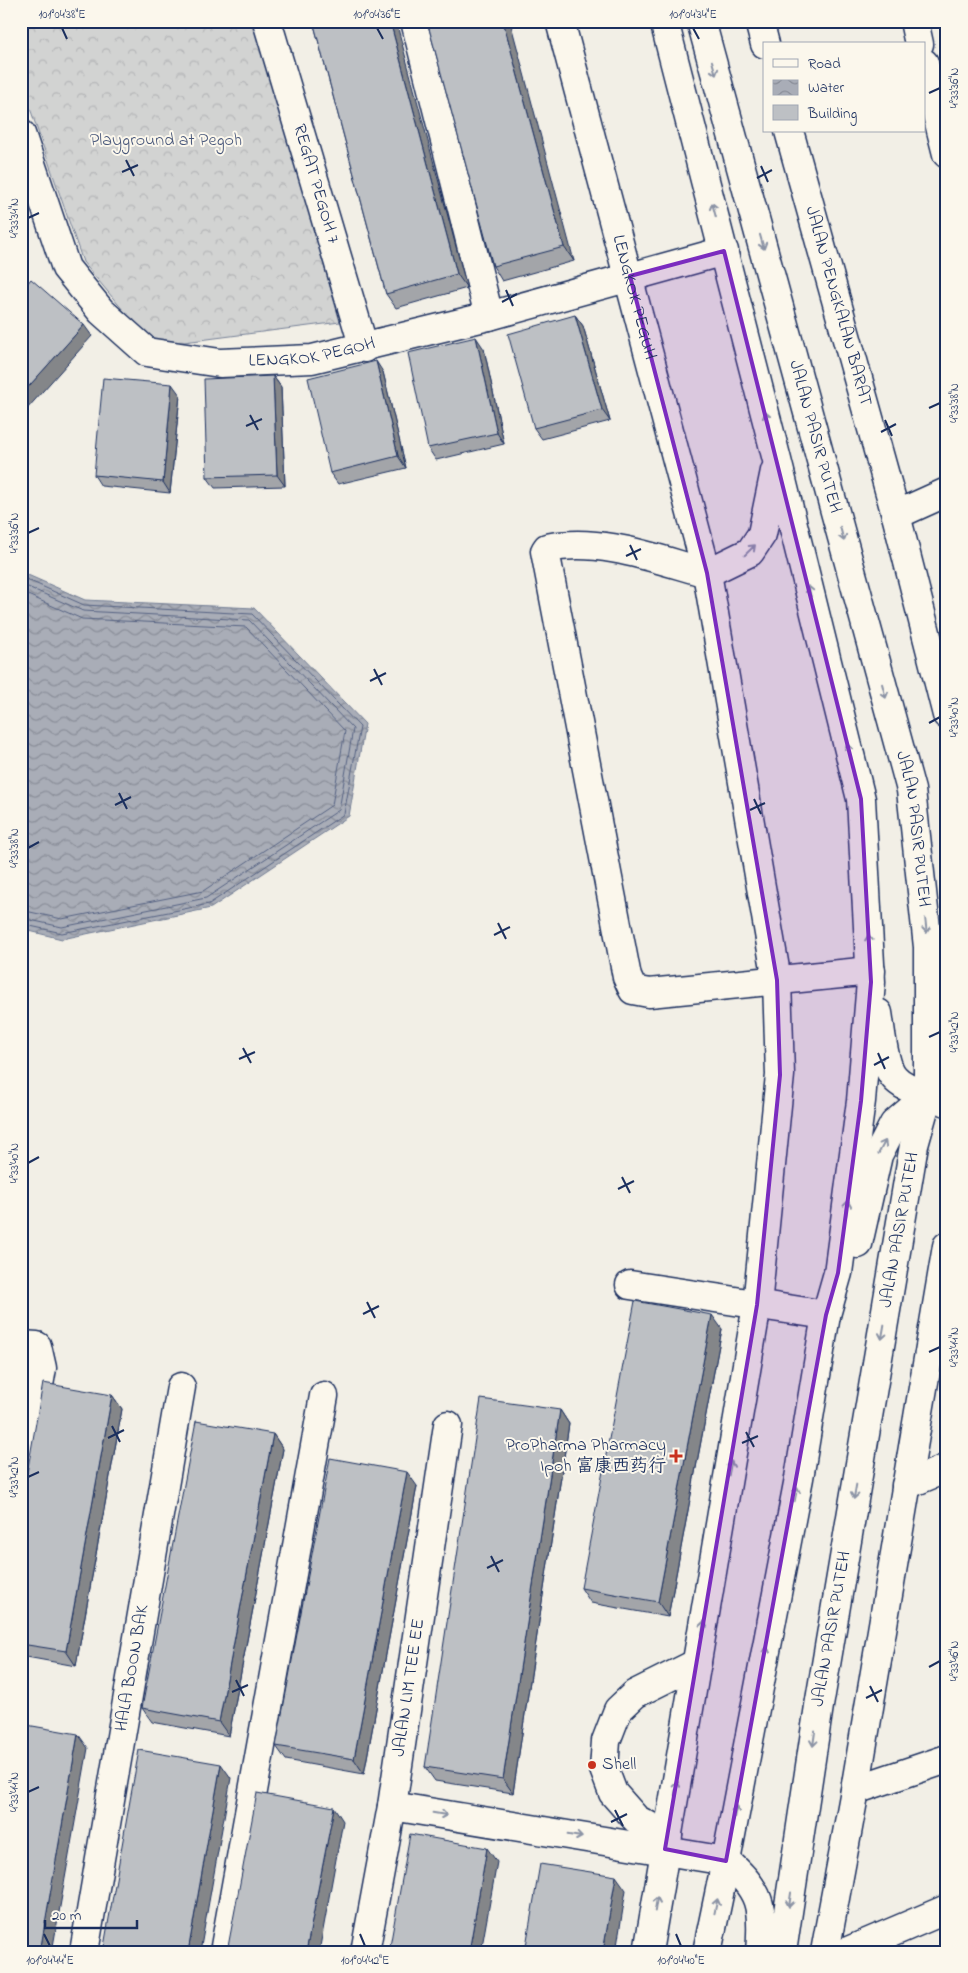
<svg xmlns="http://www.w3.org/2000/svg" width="968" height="1973" viewBox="0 0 968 1973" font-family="'Indie Flower','LXGW WenKai TC',sans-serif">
<defs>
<pattern id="forest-crowns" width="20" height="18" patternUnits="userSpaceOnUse" patternTransform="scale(1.25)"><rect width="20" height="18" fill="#d2d3d2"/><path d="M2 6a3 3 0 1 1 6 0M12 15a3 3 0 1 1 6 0" fill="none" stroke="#b4b5b7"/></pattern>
<pattern id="water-waves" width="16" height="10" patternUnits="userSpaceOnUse" patternTransform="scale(1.25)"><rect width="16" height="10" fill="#a9adb7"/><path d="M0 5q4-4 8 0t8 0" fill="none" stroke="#898d98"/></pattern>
</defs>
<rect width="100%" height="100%" fill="#f2efe6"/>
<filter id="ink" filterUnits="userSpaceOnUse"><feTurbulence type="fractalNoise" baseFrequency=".02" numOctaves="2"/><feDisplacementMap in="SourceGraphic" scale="10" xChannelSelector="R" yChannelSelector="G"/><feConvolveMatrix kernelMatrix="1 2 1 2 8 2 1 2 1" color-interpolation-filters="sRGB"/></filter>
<g filter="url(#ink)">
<path fill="url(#forest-crowns)" stroke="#768198" d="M21,21h234l85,301 -187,24 -70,-84 -62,-180z"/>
<path fill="url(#water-waves)" stroke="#707b93" d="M21,572l64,28 169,8 111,116 -16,92 -138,92 -149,31 -41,-10z"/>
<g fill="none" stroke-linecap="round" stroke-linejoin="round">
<path stroke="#546182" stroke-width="1" d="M21,577l63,28 168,9 108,113 -16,87 -135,90 -147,29 -41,-9
M21,584l62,27 166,9 104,109 -14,81 -133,88 -144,29 -41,-9
M21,592l61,27 164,8 99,104 -13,74 -129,86 -141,28 -41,-9"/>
<g stroke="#1b2f5e" stroke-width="31">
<g id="minor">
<path id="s1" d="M267,21l97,327"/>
<path d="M415,21l74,295"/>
<path id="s2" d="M560,21l147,552 70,407 3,95 -23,230 -109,647"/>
<path d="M759,21l6,23"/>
<path d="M914,21l5,23"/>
<path d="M924,63l23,91"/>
<path id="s3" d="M789,131l107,384 51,200"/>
<path id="s4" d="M21,134l45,134 35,43 46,41 73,11 92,-4 177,-43 235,-65"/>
<path d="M896,515l51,-23"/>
<path d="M707,573c-51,-14 -106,-36 -160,-25l-2,3 82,426 6,13 16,3 222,-22"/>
<path d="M928,1095l19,7"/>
<path d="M630,1285l196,30"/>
<path d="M21,1345l16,1 5,22 -21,119"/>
<path d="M906,1485l41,-17"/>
<path d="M855,1790l92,-31"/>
<path d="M392,1806l334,55"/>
<path d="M668,1836l-32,-17 -23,-26 -9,-24 2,-28 12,-31 17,-16 62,-31"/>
<path id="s5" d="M84,1952l97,-565"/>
<path d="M224,1952l100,-556"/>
<path id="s6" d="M365,1952l27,-146 56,-381"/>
<path d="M825,1952l30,-162 92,-544"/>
<path d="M846,1952l101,-43"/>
</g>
</g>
<g stroke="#1b2f5e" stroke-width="31">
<g id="major">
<path d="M664,21l113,439 84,339 10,183 -10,119 -23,172 -12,42 -27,163 -73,383 -19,91"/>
<path id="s7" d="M701,21l210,769 17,157v148l-14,50 -95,561 -37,246"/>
<path d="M707,573l43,-21 12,-18 13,-63"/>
<path d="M878,1013c3,17 5,52 16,64 8,10 23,14 34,18"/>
<path d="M858,1244l20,-89 16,-31 34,-29"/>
<path d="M726,1861c35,29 38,46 34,91"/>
</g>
</g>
<use href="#minor" stroke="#fbf7ec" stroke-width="28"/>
<use href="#major" stroke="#fbf7ec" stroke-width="28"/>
</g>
<path fill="#a3a5a9" stroke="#1b2f5e" d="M313,21l154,267 -71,20 -10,-14z
M427,21l147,240 -72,20 -9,-15z
M575,315l8,11 27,95 -68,18 -8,-11z
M484,349l20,95 -68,16 -8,-12z
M383,372l23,96 -68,16 -8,-11z
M273,376l8,11 4,99 -70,2 -8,-11z
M180,395l-10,98 -69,-7 -7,-11z
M722,1329l-54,288 -77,-14 -10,-15z
M112,1395l10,14 -46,257 -55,-10v-149z
M560,1410l9,14 -56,369 -78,-12 -10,-14z
M273,1434l10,15 -54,287 -77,-14 -10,-14z
M417,1486l-53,288 -78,-14 -10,-14z"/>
<path fill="#848689" stroke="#1b2f5e" d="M390,21h6l71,267 -10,-14z
M503,21h7l64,240 -10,-14z
M575,315l8,11 27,95 -8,-11z
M84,325l8,11 -66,74 -5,-7v-8z
M476,337l8,12 20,95 -7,-11z
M376,361l7,11 23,96 -8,-12z
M273,376l8,11 4,99 -8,-11z
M172,384l8,11 -10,98 -7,-11z
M712,1315l10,14 -54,288 -10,-15z
M112,1395l10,14 -46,257 -10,-15z
M560,1410l9,14 -56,369 -10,-14z
M273,1434l10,15 -54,287 -10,-14z
M407,1472l10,14 -53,288 -10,-15z
M78,1734l10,14 -36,204h-12z
M221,1764l10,14 -31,174h-12z
M334,1807l9,14 -24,131h-13z
M487,1848l10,14 -16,90h-12z
M616,1876l10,14 -10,62h-13z"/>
<path fill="#bdc0c4" stroke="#1b2f5e" d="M313,21h77l67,253 -71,20z
M427,21h76l61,226 -71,19z
M31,279l53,46 -63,70v-104z
M575,315l27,95 -68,18 -26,-94z
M476,337l21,96 -69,15 -20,-95z
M376,361l22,95 -68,17 -22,-95z
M273,376l4,99 -70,2 -3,-98z
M103,378l69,6 -9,98 -69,-7z
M635,1301l77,14 -54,287 -77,-14z
M43,1383l69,12 -46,256 -45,-7v-137z
M481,1399l79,11 -57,369 -78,-12z
M196,1421l77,13 -54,288 -77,-14z
M330,1458l77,14 -53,287 -78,-13z
M21,1724l57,10 -38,218h-19z
M139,1750l82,14 -33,188h-85z
M257,1793l77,14 -28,145h-79z
M410,1834l77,14 -18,104h-80z
M540,1864l76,12 -13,76h-78z"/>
<defs><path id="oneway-shaft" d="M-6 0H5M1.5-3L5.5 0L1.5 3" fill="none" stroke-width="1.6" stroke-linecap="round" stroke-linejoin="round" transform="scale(1.25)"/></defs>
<g stroke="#8b93a5">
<use href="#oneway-shaft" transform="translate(714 68) rotate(74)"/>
<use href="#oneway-shaft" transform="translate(714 210) rotate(-105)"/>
<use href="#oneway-shaft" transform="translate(762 242) rotate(74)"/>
<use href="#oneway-shaft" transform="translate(767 419) rotate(-104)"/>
<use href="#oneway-shaft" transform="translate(842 534) rotate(75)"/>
<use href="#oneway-shaft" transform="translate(750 550) rotate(-44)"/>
<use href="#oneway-shaft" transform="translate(810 593) rotate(-104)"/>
<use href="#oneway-shaft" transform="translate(884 691) rotate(75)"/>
<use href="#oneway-shaft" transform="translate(849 751) rotate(-104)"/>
<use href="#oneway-shaft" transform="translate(926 926) rotate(84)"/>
<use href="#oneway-shaft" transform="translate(869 942) rotate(-93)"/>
<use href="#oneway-shaft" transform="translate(882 1147) rotate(-62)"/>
<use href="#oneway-shaft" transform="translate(847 1208) rotate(-82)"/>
<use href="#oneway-shaft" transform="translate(883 1332) rotate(100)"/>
<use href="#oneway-shaft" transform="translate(730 1468) rotate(-80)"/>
<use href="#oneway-shaft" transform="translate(855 1492) rotate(100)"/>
<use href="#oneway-shaft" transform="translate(796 1494) rotate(-79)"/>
<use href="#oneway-shaft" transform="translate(703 1628) rotate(-80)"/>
<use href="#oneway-shaft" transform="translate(766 1654) rotate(-79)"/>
<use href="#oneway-shaft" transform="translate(814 1739) rotate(98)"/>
<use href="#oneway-shaft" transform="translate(676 1788) rotate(-80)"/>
<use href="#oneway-shaft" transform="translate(735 1813) rotate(-79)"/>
<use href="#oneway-shaft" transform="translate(440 1814) rotate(9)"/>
<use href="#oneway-shaft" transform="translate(575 1836) rotate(9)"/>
<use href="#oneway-shaft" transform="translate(790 1900) rotate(98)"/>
<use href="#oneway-shaft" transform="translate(656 1904) rotate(-81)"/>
<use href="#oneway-shaft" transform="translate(716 1906) rotate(-78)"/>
</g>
</g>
<path fill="#7b2cbf" fill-opacity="0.2" stroke="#7b2cbf" stroke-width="4" stroke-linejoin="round" d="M724,251l137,548 10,183 -10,119 -23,172 -12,42 -100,546 -61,-12 92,-544 23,-230 -3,-95 -70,-407 -77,-297z"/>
<path fill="none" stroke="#1b2f5e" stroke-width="2" d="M62,28l5,11M377,28l6,11M693,28l6,11M929,93l11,-5M126,160l8,16M761,166l7,16M122,172l16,-7M757,178l15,-8M28,218l11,-5M506,290l7,16M502,302l15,-8M929,408l11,-5M250,415l8,15M885,420l7,16M246,426l16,-7M881,432l15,-8M28,533l11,-5M630,545l7,15M626,556l15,-7M374,669l8,16M370,681l16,-8M929,723l11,-6M119,793l8,16M754,799l7,15M115,805l16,-8M750,810l15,-7M28,848l11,-6M498,923l8,16M494,935l16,-8M929,1037l11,-5M243,1048l8,15M878,1053l7,16M239,1059l16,-7M874,1065l15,-8M28,1163l11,-6M622,1177l8,16M618,1189l16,-8M367,1302l8,16M363,1314l16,-8M929,1352l11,-5M112,1426l8,16M746,1432l8,15M108,1438l16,-8M742,1443l16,-7M28,1477l11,-5M491,1556l8,16M487,1568l16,-8M929,1667l11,-6M236,1680l8,16M870,1686l8,16M232,1692l16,-7M866,1698l16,-8M28,1792l11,-5M615,1810l8,16M611,1822l16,-8M44,1934l6,12M360,1934l5,12M676,1934l5,12"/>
<g fill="#c8321e" stroke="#fbf7ec" stroke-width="2">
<path d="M673.5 1448.5h5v5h5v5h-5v5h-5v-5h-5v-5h5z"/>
<circle cx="592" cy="1765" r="5"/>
</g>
<g text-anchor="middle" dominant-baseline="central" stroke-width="4" stroke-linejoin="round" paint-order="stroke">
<g font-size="18" fill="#49587b" stroke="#fbf7ec">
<text x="166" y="141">Playground at Pegoh</text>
</g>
<g font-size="18" fill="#1b2f5e" stroke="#fbf7ec">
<text stroke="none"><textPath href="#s1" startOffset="170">REGAT PEGOH 7</textPath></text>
<text stroke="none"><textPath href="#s2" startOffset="286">LENGKOK PEGUH</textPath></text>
<text stroke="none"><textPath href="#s3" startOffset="182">JALAN PENGKALAN BARAT</textPath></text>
<text stroke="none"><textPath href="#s4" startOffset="425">LENGKOK PEGOH</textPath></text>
<text stroke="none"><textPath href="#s7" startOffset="431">JALAN PASIR PUTEH</textPath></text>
<text stroke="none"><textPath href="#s7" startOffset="836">JALAN PASIR PUTEH</textPath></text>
<text transform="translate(900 1230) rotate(-80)">JALAN PASIR PUTEH</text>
<text transform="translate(832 1629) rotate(-80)">JALAN PASIR PUTEH</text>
<text stroke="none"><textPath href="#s5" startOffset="288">HALA BOON BAK</textPath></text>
<text stroke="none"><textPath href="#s6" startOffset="268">JALAN LIM TEE EE</textPath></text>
</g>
<g font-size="18" fill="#1b2f5e" stroke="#fbf7ec" text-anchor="end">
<text x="666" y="1446">ProPharma Pharmacy<tspan x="666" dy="21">Ipoh 富康西药行</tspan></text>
<text x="602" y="1765" text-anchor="start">Shell</text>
</g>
</g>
<rect width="968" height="1973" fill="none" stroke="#fbf7ec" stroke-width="55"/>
<rect x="763" y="42" width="162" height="90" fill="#fbf7ec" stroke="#a1a7b3"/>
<rect x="773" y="59" width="25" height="8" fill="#fbf7ec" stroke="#a1a7b3"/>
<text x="808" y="68" font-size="15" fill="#1b2f5e">Road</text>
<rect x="773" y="80" width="25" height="15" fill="url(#water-waves)" stroke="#a1a7b3"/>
<text x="808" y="92" font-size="15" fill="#1b2f5e">Water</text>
<rect x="773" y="105" width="25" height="15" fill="#bdc0c4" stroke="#a1a7b3"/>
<text x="808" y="118" font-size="15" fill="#1b2f5e">Building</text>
<path d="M45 1920v8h92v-8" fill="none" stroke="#1b2f5e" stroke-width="2.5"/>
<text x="52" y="1920" font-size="15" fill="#1b2f5e" stroke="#fbf7ec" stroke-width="4" paint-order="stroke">20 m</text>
<rect x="28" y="28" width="912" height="1918" fill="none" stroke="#1b2f5e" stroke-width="2"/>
<g font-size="12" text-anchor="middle" fill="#1b2f5e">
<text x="62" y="18">101°04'38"E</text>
<text x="377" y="18">101°04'36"E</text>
<text x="693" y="18">101°04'34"E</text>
<text transform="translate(954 88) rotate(-90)" y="4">4°33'36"N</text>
<text transform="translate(14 218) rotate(-90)" y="4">4°33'34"N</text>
<text transform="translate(954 403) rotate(-90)" y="4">4°33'38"N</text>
<text transform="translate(14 533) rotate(-90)" y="4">4°33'36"N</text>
<text transform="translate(954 717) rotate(-90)" y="4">4°33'40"N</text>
<text transform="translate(14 848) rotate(-90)" y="4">4°33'38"N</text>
<text transform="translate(954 1032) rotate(-90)" y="4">4°33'42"N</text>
<text transform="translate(14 1163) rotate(-90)" y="4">4°33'40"N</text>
<text transform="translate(954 1347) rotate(-90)" y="4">4°33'44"N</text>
<text transform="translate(14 1477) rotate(-90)" y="4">4°33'42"N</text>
<text transform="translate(954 1661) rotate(-90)" y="4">4°33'46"N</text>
<text transform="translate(14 1792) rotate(-90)" y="4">4°33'44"N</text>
<text x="50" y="1964">101°04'44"E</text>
<text x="365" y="1964">101°04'42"E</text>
<text x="681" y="1964">101°04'40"E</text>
</g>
</svg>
